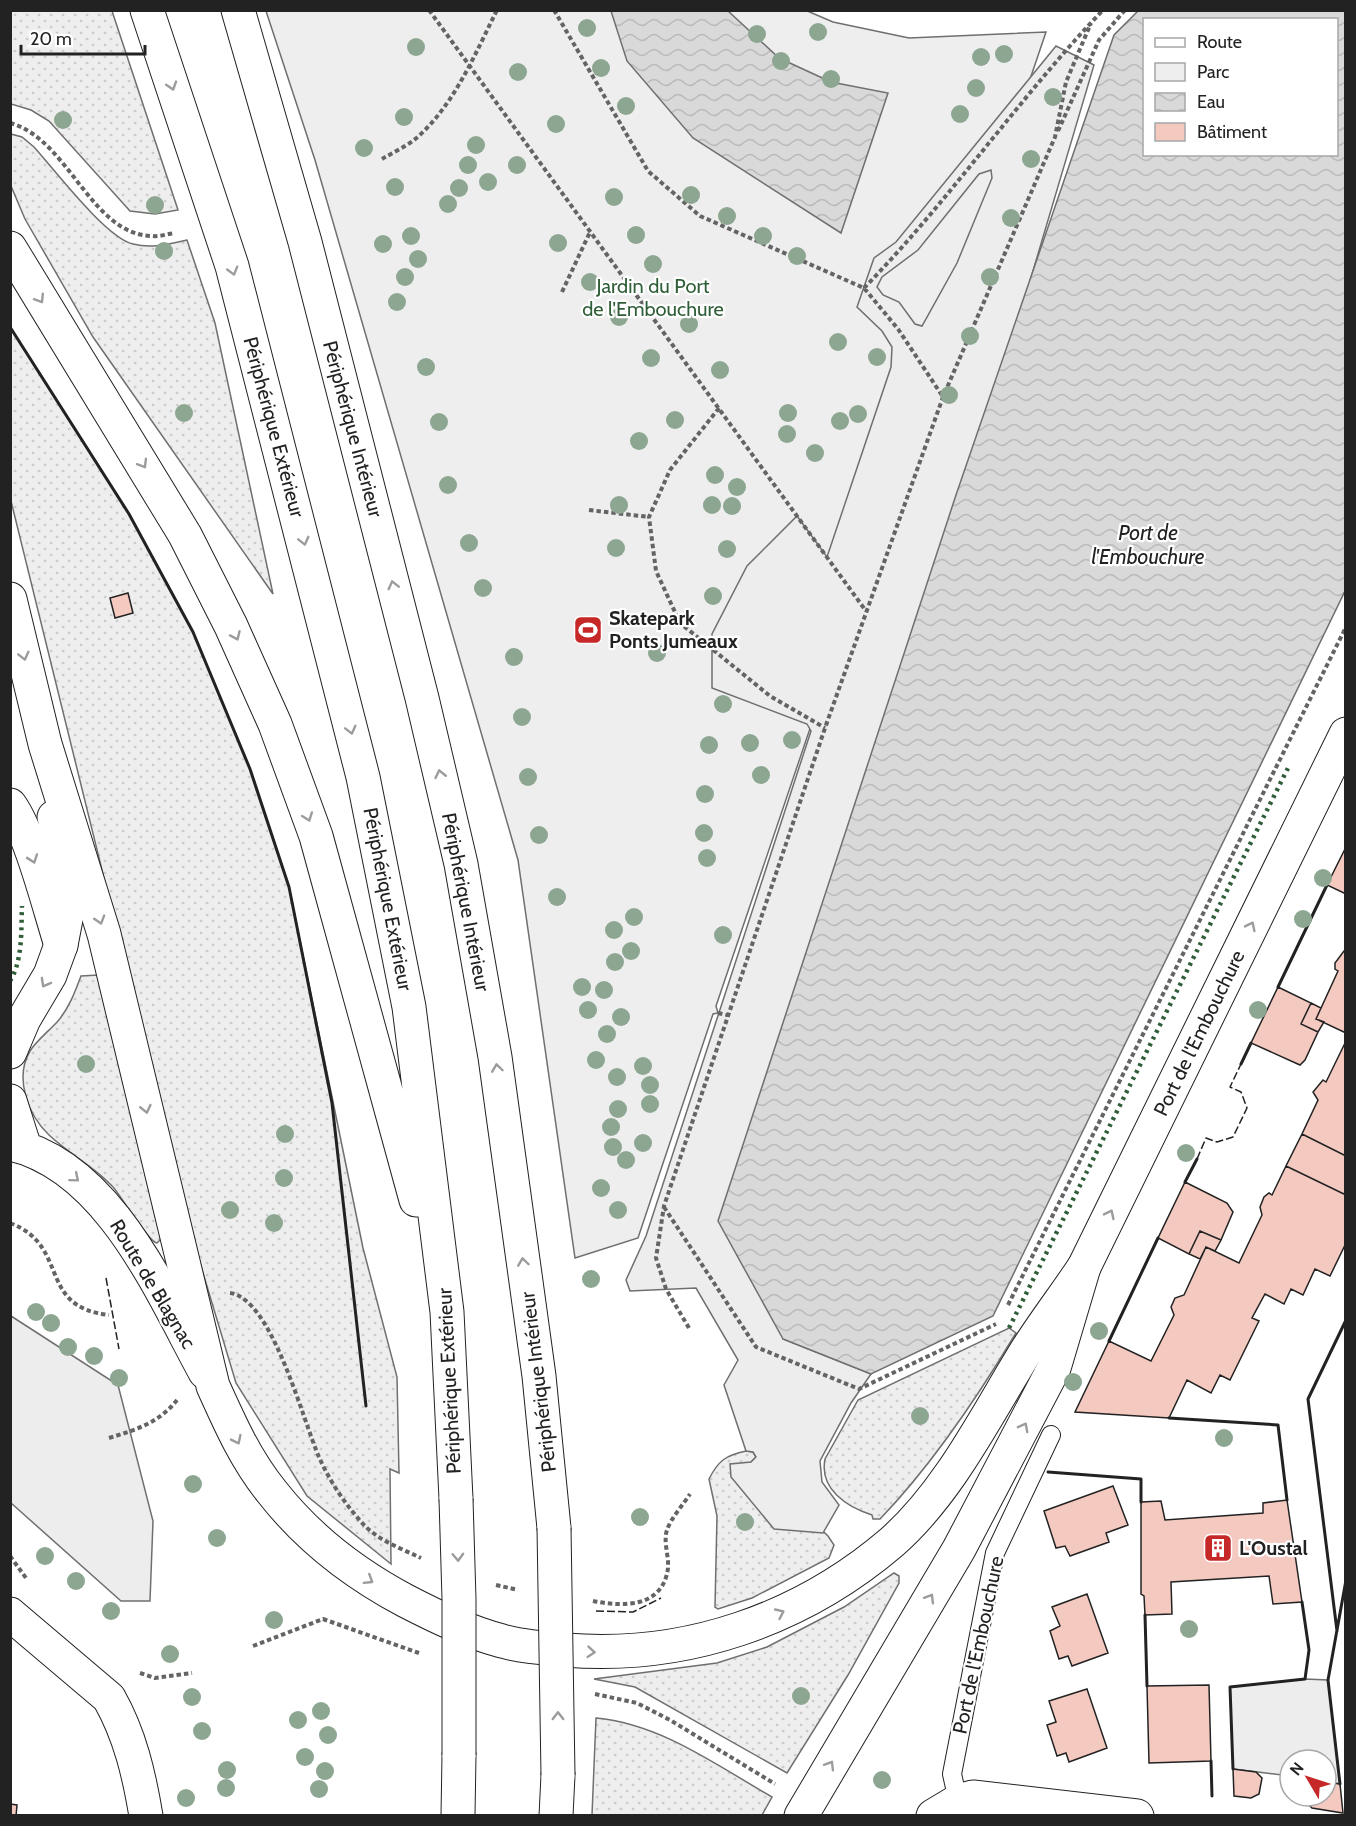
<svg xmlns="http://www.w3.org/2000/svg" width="1356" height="1826" viewBox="0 0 1356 1826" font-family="Cabin,sans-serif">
<defs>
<pattern id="grass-dots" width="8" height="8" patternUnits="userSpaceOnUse" patternTransform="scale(1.5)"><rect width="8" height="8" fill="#eee"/><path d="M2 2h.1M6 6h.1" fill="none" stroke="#ccc" stroke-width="1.8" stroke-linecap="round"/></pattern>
<pattern id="water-waves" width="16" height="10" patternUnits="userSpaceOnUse" patternTransform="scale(1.5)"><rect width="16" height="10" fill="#d9d9d9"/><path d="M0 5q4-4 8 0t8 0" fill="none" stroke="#bababa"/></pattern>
</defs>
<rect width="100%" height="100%" fill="#fff"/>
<path fill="url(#grass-dots)" stroke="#6f6f6f" stroke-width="1.5" d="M10,11h102l66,199 -23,4 -25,-3 -81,-90 -18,-11 -20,-6z
M11,134l11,3 12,10c20,22 72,91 99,97 19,5 35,0 54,-4l28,83 58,271 -180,-257 -68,-118 -14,-33z
M10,327l119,187 64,118 57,137 39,118 74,361 34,129 2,96 -9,-4 1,95 -84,-68 -71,-113 -42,-140 -183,-742z
M99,975l63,263 -5,5c-9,-1 -35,-46 -44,-56 -19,-21 -44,-33 -64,-52 -21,-20 -35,-57 -19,-84 7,-11 19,-20 28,-30 11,-13 17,-29 23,-45z
M1009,1328l7,5c-39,65 -83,131 -136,186h-7l-1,-4c-25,-8 -53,-26 -47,-56l33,-59z
M746,1451l7,1 3,5 -5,5 77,74 6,9 -5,13 -77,40 -34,11 -3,-2 2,-91 -8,-37c9,-18 17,-24 37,-28z
M894,1573l5,3v7l-51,92 -61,98 -152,-86 -41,-8 123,-16 50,-16 77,-40z
M596,1718c65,6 120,47 176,79l-10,18h-170z"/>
<path fill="#eee" stroke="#6f6f6f" stroke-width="1.5" d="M805,10l28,12 76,16 137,-6 -330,974 2,7 -5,1 -75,224 -63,20 -57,-398 -203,-700 -49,-149z"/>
<path fill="#ededed" stroke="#6f6f6f" stroke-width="1.5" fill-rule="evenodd" d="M1056,46l38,19 -64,216 -247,1058 88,35 -20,29 -31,58 2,21 17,23 -16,28 -49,-4 -43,-52 -1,-13 21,-2 5,-5 -3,-5 -7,-1 -22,-66 14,-25 -42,-72 -66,3 -4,-11 20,-44 165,-505 -4,-7 -95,-36v-54l35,-68 50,-50 30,41 64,-190 1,-20 -10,-16 -25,-24 17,-49 22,-16zM991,170l1,8 -35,85 -35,63 -7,-2 -16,-22 -16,-7 -6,-8 5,-10 36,-27 61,-76z
M11,1316l107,69 35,136 -3,80h-29l-110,-98z
M1305,1679l23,1 12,104 -14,-2v-22h-36v16l-57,-7 -3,-82z"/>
<path fill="url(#water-waves)" stroke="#6f6f6f" stroke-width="1.5" fill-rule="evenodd" d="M611,11h117l51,47 52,24 57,11 -47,140 -148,-95 -66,-77z
M1138,11h207v580l-352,725 -122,58 -88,-35 -65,-118 238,-726 158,-460zM1144,20h192v134h-192z"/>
<path fill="#f3c9c0" stroke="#222" stroke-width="1.5" d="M128,593l5,20 -18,5 -5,-20z
M1346,847v47l-19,-9z
M1344,951h2v82l-30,-14 22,-48 -3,-2v-6z
M1278,987l33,16 -10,21 17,8 -13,28 -5,5 -49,-22z
M1311,1003l10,5 -5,11 8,3 -6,10 -17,-8z
M1346,1041v115l-44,-22 16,-34 -5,-8 10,-12 3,2z
M1302,1134l44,22v39l-60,-29z
M1286,1166l60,29v48l-16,33 -15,-7 -12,26 -12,-6 -7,15 -19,-10 -13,24 7,3 -29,59 -10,-5 -9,18 -24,-13 -18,38 -94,-6 34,-71 42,20 23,-46 -3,-8 4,-9 9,-3 22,-48 33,16 23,-48 -2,-8 4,-10 5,-4 3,2z
M1185,1182l42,21 6,9 -12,28 -21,-9 -11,23 -31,-16z
M1200,1231l21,9 -6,11 -9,-4 -6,12 -11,-5z
M1113,1486l15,39 -22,8 3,9 -39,14 -5,-10 -9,2 -12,-37z
M1287,1500l15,102 -29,2 -4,-28 -98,6 1,32 -27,1 -1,-19 -3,-2v-92l20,-1 4,19 98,-7v-10z
M1087,1594l21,59 -36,13 -4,-10 -9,3 -9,-28 10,-5 -8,-19z
M1209,1685l2,76 -62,2 -2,-77z
M1087,1689l20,59 -38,14 -3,-9 -9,3 -10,-31 9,-3 -7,-21z
M1233,1769l23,3 6,6 -3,16 -8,4 -17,-2z
M1326,1782l14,2 3,29 -31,-5 -6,-6 1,-6h19z
M10,1804l7,1 -1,11h-6z"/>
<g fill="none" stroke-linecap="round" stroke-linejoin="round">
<g stroke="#222" stroke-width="20">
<path id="service" d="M958,1801l-6,-27 43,-221 56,-118"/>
</g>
<g stroke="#222" stroke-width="35">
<path id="minor" d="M10,805c21,29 39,103 51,140
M10,1614l99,84c21,37 30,76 37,118
M933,1816l25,-15 15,-4 164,19"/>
</g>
<g stroke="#222" stroke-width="35">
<path id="tertiary" d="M10,1052l14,-33 26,-44 11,-30 10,-52 -17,-76
M10,1101l15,47
M10,1144c99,22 151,148 195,228"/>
</g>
<g stroke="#222" stroke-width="35">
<path id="primary" d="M10,599l35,145 59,190 109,452c17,38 33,74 59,106 36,46 83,82 134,109 31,16 62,31 96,40 20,6 43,7 63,9 120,10 236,-30 327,-108 58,-51 96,-130 136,-194 18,-28 38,-54 56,-81l262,-533"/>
</g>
<g stroke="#222" stroke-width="35">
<path id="motorway" d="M147,10l85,256 131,511 46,230 38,305 9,187
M238,10l67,232 117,456 39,166 34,193 44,319 15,152
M10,248l175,287 46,91 44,98 41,112 100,364
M458,1816l1,-61
M556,1816l2,-41
M801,1816l158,-267 95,-181 30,-101"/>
</g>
<path stroke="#646464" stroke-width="4" stroke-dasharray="4.5 3" stroke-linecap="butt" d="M429,10l437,601
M554,10l94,161 52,45 164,72 34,41 45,68
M10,123c58,15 81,112 142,113 7,1 15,-2 23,-3
M1058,131l41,-91 26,-30
M382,159c10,-6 23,-12 32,-19 39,-32 61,-86 83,-130
M864,288c85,-87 154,-189 239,-278
M562,292l28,-60
M719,408l-49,62 -21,47 7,54 24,52 90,73 55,32
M589,510l60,7
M718,1013l9,2
M664,1207l92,140 103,42 137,-65
M10,1223c61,23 26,84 99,92
M230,1293c42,5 73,128 89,164 11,25 28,50 46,69 15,15 37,23 56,32
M1008,1305l338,-678
M689,1328l-23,-39 -10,-31 8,-52 161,-478 118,-331 112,-260 11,-55 25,-59
M109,1438c26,-8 50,-15 68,-38
M10,1556l16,22
M496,1585l22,5
M593,1601c30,6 70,7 75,-33 1,-12 -5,-27 -1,-38 4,-12 16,-25 23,-36
M253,1646l70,-27 96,34
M140,1673l15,5 37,-5
M595,1694l42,9 33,17 105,64"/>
<use href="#service" stroke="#fff" stroke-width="18"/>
<use href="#minor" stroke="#fff" stroke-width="33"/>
<use href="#tertiary" stroke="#fff" stroke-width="33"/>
<use href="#primary" stroke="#fff" stroke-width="33"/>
<use href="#motorway" stroke="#fff" stroke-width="33"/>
<g stroke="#222" stroke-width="35" stroke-linecap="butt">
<path id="motorway-bridge" d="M456,1499l3,100v156
M554,1528l4,247"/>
</g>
<use href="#motorway-bridge" stroke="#fff" stroke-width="33"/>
<path stroke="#2f5e38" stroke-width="4.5" stroke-dasharray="3 4.5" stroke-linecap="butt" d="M10,981c13,-21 11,-51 12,-75
M1009,1328l281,-564"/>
<path stroke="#222" stroke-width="1.5" stroke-dasharray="8 3" stroke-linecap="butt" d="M1197,1159l9,-21 11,4 16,-5 14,-29 -6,-16 -11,-5 11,-23
M106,1278l13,71
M596,1611l37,1 28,-14"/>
<path stroke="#222" stroke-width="3" d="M10,327l119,187 64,118 57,137 39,118 43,216 34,303
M1278,987l49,-102
M1241,1064l10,-21
M1185,1182l12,-23
M1109,1341l49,-103
M1169,1418l109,7 9,75
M1048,1472l93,7v23
M1145,1615l2,71
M1337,1631l-29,-232 38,-79
M1211,1761l1,35
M1233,1769l-3,-82 75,-8 4,-29 -7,-48
M1340,1784l-12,-104 18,-100"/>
</g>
<g fill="#8da692">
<circle cx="587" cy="28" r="9"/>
<circle cx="818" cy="32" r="9"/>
<circle cx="757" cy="34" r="9"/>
<circle cx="416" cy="47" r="9"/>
<circle cx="1004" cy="54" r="9"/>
<circle cx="981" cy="57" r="9"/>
<circle cx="781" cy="61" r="9"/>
<circle cx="601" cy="68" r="9"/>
<circle cx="518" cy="72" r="9"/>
<circle cx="831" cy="79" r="9"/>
<circle cx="976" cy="88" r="9"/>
<circle cx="1053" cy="97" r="9"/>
<circle cx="626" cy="106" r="9"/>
<circle cx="960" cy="114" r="9"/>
<circle cx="404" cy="117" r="9"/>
<circle cx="63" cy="120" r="9"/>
<circle cx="556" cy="124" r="9"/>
<circle cx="476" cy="145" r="9"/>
<circle cx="364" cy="148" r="9"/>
<circle cx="1031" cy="159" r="9"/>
<circle cx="468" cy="165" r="9"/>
<circle cx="517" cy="165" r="9"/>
<circle cx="488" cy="182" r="9"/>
<circle cx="395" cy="187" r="9"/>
<circle cx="459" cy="188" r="9"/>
<circle cx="691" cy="195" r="9"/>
<circle cx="614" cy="197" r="9"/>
<circle cx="448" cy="204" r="9"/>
<circle cx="155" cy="205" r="9"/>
<circle cx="727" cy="216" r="9"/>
<circle cx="1011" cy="218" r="9"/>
<circle cx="636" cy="235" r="9"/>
<circle cx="411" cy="236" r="9"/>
<circle cx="763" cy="236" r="9"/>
<circle cx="558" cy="243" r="9"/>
<circle cx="383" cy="244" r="9"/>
<circle cx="164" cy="251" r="9"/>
<circle cx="797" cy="256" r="9"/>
<circle cx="418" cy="259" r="9"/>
<circle cx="653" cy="264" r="9"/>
<circle cx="405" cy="277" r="9"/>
<circle cx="990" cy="277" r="9"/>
<circle cx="590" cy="282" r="9"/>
<circle cx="397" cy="302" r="9"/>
<circle cx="619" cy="317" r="9"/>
<circle cx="689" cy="324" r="9"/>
<circle cx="970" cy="336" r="9"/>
<circle cx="838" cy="342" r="9"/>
<circle cx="877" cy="357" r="9"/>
<circle cx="651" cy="358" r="9"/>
<circle cx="426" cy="367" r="9"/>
<circle cx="720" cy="370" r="9"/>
<circle cx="949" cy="395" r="9"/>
<circle cx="184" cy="413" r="9"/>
<circle cx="788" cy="413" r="9"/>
<circle cx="858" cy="414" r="9"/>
<circle cx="675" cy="420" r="9"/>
<circle cx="840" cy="421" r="9"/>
<circle cx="439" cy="422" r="9"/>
<circle cx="787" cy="434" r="9"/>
<circle cx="639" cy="441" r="9"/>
<circle cx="815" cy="453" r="9"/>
<circle cx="715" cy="475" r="9"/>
<circle cx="448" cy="485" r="9"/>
<circle cx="737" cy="487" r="9"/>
<circle cx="619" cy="505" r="9"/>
<circle cx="712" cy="505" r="9"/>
<circle cx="732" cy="506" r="9"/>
<circle cx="469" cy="543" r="9"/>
<circle cx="616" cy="548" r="9"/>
<circle cx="727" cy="549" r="9"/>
<circle cx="483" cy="588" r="9"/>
<circle cx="713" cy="596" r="9"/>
<circle cx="657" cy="653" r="9"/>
<circle cx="514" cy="657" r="9"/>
<circle cx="723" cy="704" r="9"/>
<circle cx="522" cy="717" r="9"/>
<circle cx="792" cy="740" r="9"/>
<circle cx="750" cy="743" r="9"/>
<circle cx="709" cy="745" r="9"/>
<circle cx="761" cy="775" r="9"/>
<circle cx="528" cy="777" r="9"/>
<circle cx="705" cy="794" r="9"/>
<circle cx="704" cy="833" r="9"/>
<circle cx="539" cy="835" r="9"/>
<circle cx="707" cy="858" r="9"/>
<circle cx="1323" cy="878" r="9"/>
<circle cx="557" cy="897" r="9"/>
<circle cx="634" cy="917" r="9"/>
<circle cx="1303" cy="919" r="9"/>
<circle cx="614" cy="930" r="9"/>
<circle cx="723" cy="935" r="9"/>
<circle cx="631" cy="951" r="9"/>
<circle cx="615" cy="962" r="9"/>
<circle cx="582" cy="987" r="9"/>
<circle cx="604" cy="990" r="9"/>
<circle cx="588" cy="1010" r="9"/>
<circle cx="1258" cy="1010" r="9"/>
<circle cx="621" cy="1017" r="9"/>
<circle cx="607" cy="1034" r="9"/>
<circle cx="596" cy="1060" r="9"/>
<circle cx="86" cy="1064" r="9"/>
<circle cx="643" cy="1066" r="9"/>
<circle cx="617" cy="1077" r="9"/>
<circle cx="650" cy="1085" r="9"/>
<circle cx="650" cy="1104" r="9"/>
<circle cx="618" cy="1109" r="9"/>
<circle cx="611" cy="1127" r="9"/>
<circle cx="285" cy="1134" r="9"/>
<circle cx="643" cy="1143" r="9"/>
<circle cx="613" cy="1147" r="9"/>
<circle cx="1186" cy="1153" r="9"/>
<circle cx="626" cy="1160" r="9"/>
<circle cx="284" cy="1178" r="9"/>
<circle cx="601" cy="1188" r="9"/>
<circle cx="230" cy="1210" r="9"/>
<circle cx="618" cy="1210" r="9"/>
<circle cx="274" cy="1223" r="9"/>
<circle cx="591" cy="1279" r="9"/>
<circle cx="36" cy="1312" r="9"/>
<circle cx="51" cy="1323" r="9"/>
<circle cx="1099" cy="1331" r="9"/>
<circle cx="68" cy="1347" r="9"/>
<circle cx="94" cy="1356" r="9"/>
<circle cx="119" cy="1378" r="9"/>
<circle cx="1073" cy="1382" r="9"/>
<circle cx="920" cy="1416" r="9"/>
<circle cx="1224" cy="1438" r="9"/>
<circle cx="193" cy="1484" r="9"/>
<circle cx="640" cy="1517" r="9"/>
<circle cx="745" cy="1522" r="9"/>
<circle cx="217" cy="1538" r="9"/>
<circle cx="45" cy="1556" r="9"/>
<circle cx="76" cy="1581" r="9"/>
<circle cx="111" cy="1611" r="9"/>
<circle cx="274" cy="1620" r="9"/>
<circle cx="1189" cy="1629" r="9"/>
<circle cx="170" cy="1654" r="9"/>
<circle cx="801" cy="1696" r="9"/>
<circle cx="192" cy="1697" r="9"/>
<circle cx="321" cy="1711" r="9"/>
<circle cx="298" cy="1720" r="9"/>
<circle cx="202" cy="1731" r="9"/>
<circle cx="328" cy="1735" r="9"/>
<circle cx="305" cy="1757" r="9"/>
<circle cx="227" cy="1770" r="9"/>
<circle cx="325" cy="1771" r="9"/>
<circle cx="882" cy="1780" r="9"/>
<circle cx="226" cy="1788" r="9"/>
<circle cx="319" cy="1789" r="9"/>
<circle cx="186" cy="1798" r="9"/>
</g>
<defs><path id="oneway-chevron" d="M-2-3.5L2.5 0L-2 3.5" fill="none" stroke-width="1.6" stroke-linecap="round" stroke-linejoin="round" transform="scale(1.5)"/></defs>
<g stroke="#9c9c9c">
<use href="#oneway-chevron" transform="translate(172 86) rotate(72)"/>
<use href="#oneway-chevron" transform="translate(233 271) rotate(74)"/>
<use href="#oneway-chevron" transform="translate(40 299) rotate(58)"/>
<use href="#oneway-chevron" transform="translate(143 464) rotate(59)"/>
<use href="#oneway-chevron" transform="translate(304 541) rotate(76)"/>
<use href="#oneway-chevron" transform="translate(393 585) rotate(-104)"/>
<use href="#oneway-chevron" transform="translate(236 636) rotate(66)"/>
<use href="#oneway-chevron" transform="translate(24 656) rotate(76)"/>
<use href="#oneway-chevron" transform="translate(351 730) rotate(76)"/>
<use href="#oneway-chevron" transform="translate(440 774) rotate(-103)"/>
<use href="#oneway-chevron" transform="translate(308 817) rotate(70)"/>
<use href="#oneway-chevron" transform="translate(33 859) rotate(71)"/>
<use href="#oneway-chevron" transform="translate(100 920) rotate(73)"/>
<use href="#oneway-chevron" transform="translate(1251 926) rotate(-64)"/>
<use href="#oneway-chevron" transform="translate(45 983) rotate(119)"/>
<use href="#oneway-chevron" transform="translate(497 1068) rotate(-98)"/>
<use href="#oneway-chevron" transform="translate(146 1109) rotate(77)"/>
<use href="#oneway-chevron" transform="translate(75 1178) rotate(40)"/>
<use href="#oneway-chevron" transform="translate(1110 1214) rotate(-64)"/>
<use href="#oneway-chevron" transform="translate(523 1262) rotate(-98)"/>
<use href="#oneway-chevron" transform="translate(1024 1427) rotate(-62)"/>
<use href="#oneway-chevron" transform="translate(237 1440) rotate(64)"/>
<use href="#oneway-chevron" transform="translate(458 1557) rotate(88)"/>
<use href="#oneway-chevron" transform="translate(369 1580) rotate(32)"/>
<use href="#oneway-chevron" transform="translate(930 1598) rotate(-59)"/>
<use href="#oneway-chevron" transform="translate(780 1613) rotate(-25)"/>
<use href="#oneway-chevron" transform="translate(591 1652) rotate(5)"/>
<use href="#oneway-chevron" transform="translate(558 1716) rotate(-90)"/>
<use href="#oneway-chevron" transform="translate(830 1765) rotate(-59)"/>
</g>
<defs>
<g id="stadium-square" transform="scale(1.5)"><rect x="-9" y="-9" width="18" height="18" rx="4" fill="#c62828" stroke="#fff"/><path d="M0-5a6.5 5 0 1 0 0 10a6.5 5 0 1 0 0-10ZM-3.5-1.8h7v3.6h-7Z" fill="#fff"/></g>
<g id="building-square" transform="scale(1.5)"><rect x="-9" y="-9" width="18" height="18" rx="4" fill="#c62828" stroke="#fff"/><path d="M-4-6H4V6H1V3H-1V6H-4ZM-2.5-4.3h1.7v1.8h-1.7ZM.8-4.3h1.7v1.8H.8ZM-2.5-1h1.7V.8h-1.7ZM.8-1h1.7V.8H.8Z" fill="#fff"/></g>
</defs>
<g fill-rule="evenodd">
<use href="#stadium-square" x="588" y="630"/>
<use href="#building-square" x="1218" y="1548"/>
</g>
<g text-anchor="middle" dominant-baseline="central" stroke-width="4.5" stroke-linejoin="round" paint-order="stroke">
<g font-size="20" fill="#2f5e38" stroke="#fff">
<text x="653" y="286">Jardin du Port<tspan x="653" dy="23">de l'Embouchure</tspan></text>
</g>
<g font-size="20" fill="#222" stroke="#fff">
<text transform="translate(274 427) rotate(75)">Périphérique Extérieur</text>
<text transform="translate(353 429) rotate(75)">Périphérique Intérieur</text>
<text transform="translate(388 899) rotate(79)">Périphérique Extérieur</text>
<text transform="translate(466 902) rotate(79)">Périphérique Intérieur</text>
<text transform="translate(1199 1033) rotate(-64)">Port de l'Embouchure</text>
<text transform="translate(153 1284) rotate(59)">Route de Blagnac</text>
<text transform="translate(449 1381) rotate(-93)">Périphérique Extérieur</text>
<text transform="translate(538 1382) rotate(-97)">Périphérique Intérieur</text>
<text transform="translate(978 1645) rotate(-78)">Port de l'Embouchure</text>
</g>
<g font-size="20" font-weight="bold" fill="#222" stroke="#fff" text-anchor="start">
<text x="609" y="618">Skatepark<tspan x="609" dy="23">Ponts Jumeaux</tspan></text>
<text x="1239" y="1548">L'Oustal</text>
</g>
<g font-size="21" font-style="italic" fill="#222" stroke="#fff">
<text x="1148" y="532">Port de<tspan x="1148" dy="24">l'Embouchure</tspan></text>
</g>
</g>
<rect width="1356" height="1826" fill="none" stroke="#222222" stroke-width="24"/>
<rect x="1143" y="18" width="195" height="138" fill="#ffffff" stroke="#a7a7a7" stroke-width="1.5"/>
<rect x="1155" y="38" width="30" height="9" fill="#ffffff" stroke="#a7a7a7" stroke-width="1.5"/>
<text x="1197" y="48" font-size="18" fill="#222222">Route</text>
<rect x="1155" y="63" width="30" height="18" fill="#eeeeee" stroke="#a7a7a7" stroke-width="1.5"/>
<text x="1197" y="78" font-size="18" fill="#222222">Parc</text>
<rect x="1155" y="93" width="30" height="18" fill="url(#water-waves)" stroke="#a7a7a7" stroke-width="1.5"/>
<text x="1197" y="108" font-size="18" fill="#222222">Eau</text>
<rect x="1155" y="123" width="30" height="18" fill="#f3c9c0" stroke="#a7a7a7" stroke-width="1.5"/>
<text x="1197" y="138" font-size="18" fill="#222222">Bâtiment</text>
<g transform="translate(1308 1778) rotate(309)"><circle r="28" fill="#ffffff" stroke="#a7a7a7" stroke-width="1.5"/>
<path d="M0-4.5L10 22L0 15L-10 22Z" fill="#c62828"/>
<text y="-9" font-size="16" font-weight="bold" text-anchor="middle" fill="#222222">N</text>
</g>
<path d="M21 45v9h124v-9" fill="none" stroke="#222222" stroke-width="3"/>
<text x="30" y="45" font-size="18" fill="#222222" stroke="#ffffff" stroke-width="4.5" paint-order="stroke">20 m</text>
</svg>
